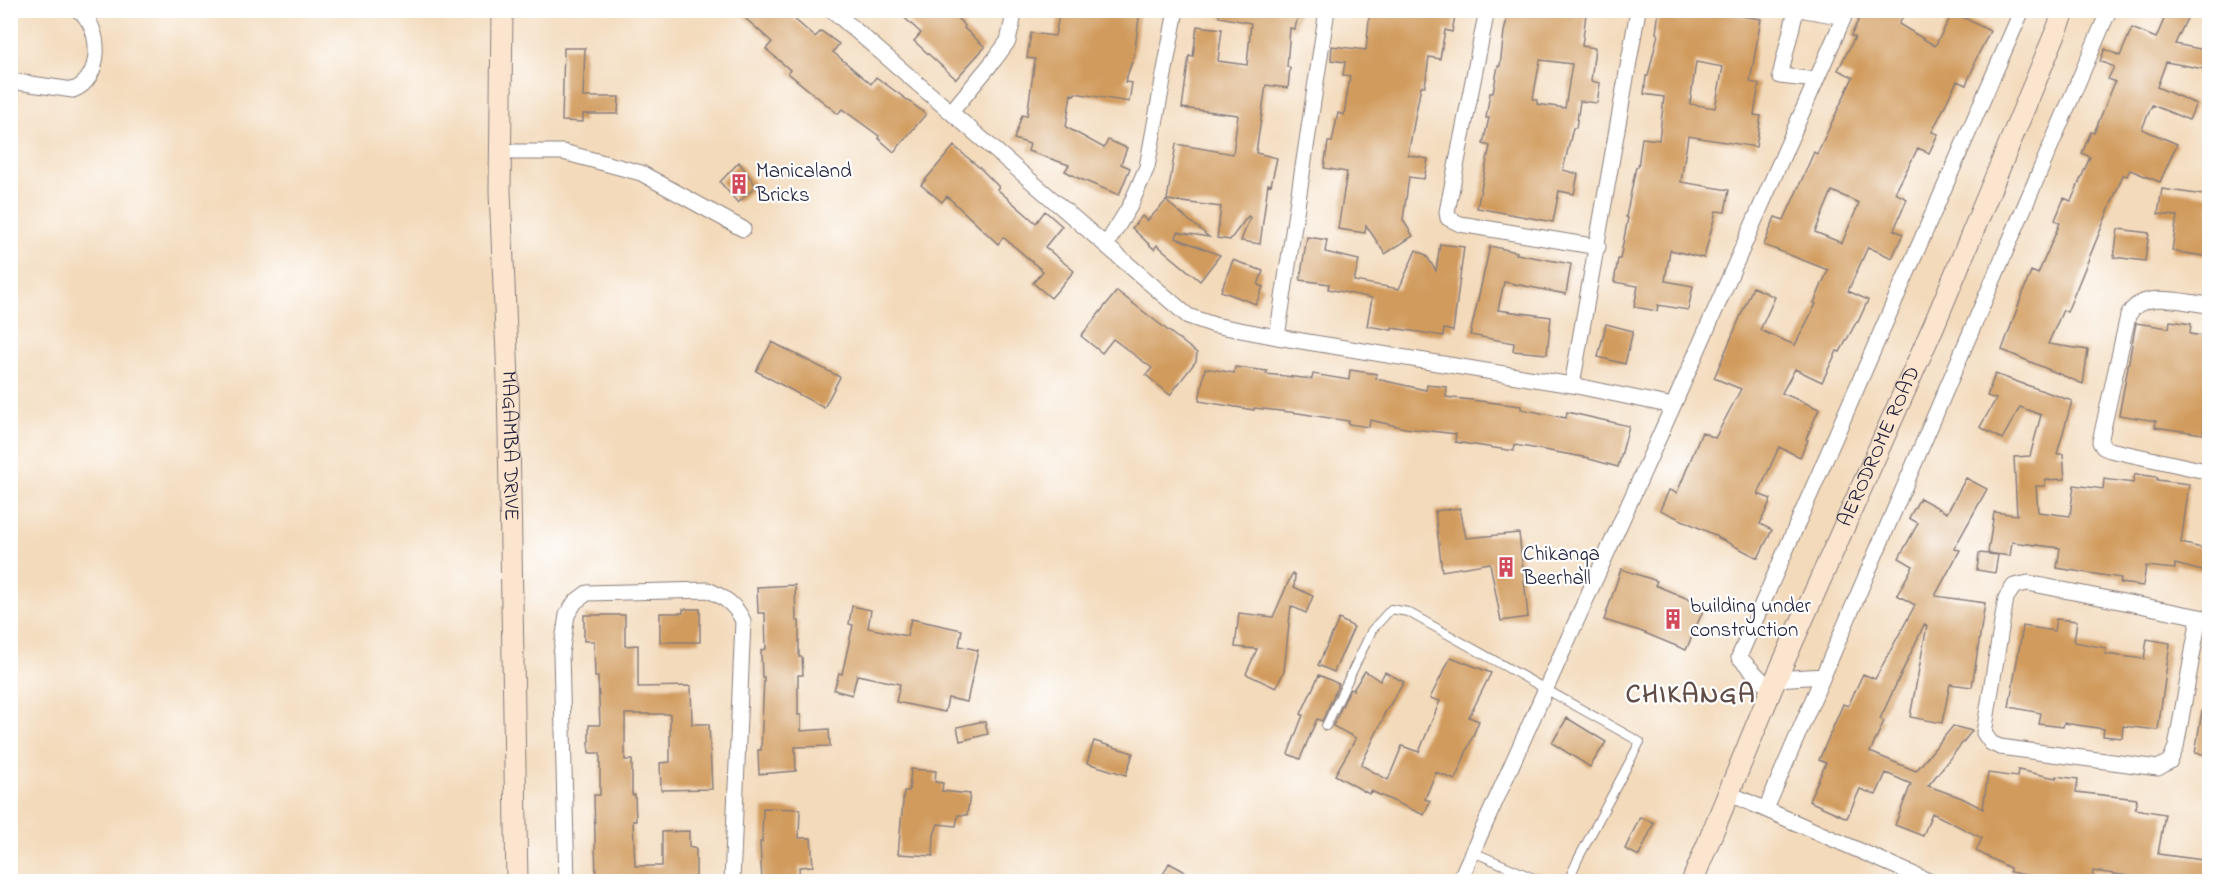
<svg xmlns="http://www.w3.org/2000/svg" width="2220" height="892" viewBox="0 0 2220 892" font-family="'Indie Flower',sans-serif">
<rect width="100%" height="100%" fill="#fff"/>
<filter id="ink" filterUnits="userSpaceOnUse"><feTurbulence type="fractalNoise" baseFrequency=".0167" numOctaves="2"/><feDisplacementMap in="SourceGraphic" scale="12" xChannelSelector="R" yChannelSelector="G"/><feConvolveMatrix kernelMatrix="1 2 1 2 8 2 1 2 1" color-interpolation-filters="sRGB"/></filter>
<filter id="wash" filterUnits="userSpaceOnUse"><feTurbulence type="fractalNoise" baseFrequency=".008" numOctaves="4" result="noise"/><feDisplacementMap in="SourceGraphic" scale="24" xChannelSelector="R" yChannelSelector="G"/><feGaussianBlur stdDeviation="1.35" result="paint"/><feColorMatrix in="noise" values="0 0 0 0 0 0 0 0 0 0 0 0 0 0 0 0 0 1.4 0 .05"/><feComposite in="paint" operator="in"/></filter>
<g filter="url(#wash)">
<rect width="100%" height="100%" fill="#f3dabb"/>
<g id="blocks">
<path fill="#d19b5d" fill-rule="evenodd" d="M736,10h48l31,27 6,-6 18,13 -6,8 38,32 5,-7 50,37 -32,38 -16,-14 1,-2 -37,-27 -4,5 -50,-41 2,-3 -24,-21 6,-7z
M896,10h53l16,16 -1,2 21,19 -29,32 -42,-38 7,-8z
M1060,10h80l-6,46 -9,26 7,1 -3,19 -54,-9 -1,2 -3,-1 -5,33 38,21 4,-8 19,8 -6,16 9,4 -11,27 -41,-17 -13,-7 4,-6 -41,-14 2,-7 -16,-5 8,-24 5,1 8,-57 -8,-1 4,-25 24,3z
M1219,10h80l-4,19 -5,-1 -3,39 3,1 -2,20 -22,-3 -10,68 21,5 -6,27 -3,-1 -8,60 -19,-3 9,-24 -2,-1 -18,24 -13,-2 4,-31 -54,-7 9,-56 57,10 5,-39 -56,-7 7,-52 4,1 4,-31 25,3 -4,32 29,4 4,-42 -32,-6z
M1370,10h86l-4,22 -7,-2 -5,29 -11,-2 -4,29h-4l-13,69 20,4 -4,20 -15,-2 -6,43 10,16 -28,18 -19,-29 -1,8 -27,-4 9,-57 -23,-4 4,-26h4l6,-29 6,2 6,-39 -7,-1 2,-13 -14,-2 1,-14 34,4z
M1509,10h52l25,4 -4,32 13,2 -4,33 9,2 -3,20 -17,-2 -4,27h-3l-10,42 15,4 -4,20 -15,-3 -6,31 -76,-14 13,-62 -7,-2 6,-26h-3l4,-25h3l5,-27h2l4,-34zM1540,60l32,4 -7,44 -28,-4v-4l-4,-1z
M1659,10l54,7 1,-5 47,7 -11,63 9,2 -5,31 7,1 -5,31 -68,-11 -7,46 48,8 -4,22 -9,-1 -12,47 -34,-8 -5,31 28,5 -5,24 -30,-5 -1,6 -23,-4 4,-21 -24,-4 4,-23h2l8,-41 -2,-1 10,-50h2l4,-29 17,2 5,-43 -20,-3 2,-18h2l10,-42 -2,-1zM1696,62l27,5 -8,41 -25,-4z
M1863,10h43l-7,14 36,22 18,-34 37,19 -16,32 1,1 -9,21 -9,-4 -25,51 6,2 -9,19 -11,-5 -23,45 12,6 -13,31 9,4 -11,24 -24,-11 -20,44 20,9 -10,22 -1,-1 -17,31 -3,-1 -15,31 -27,-13 -13,24 37,16 -13,30 2,1 -8,17 -21,-10 -21,47 13,5 -11,25 12,6 -14,28 -41,-21v-1l-57,-26 9,-20 8,3 25,-61 13,6 26,-49 -27,-11 39,-91 22,10 -15,33 35,15 21,-41 -2,-1 14,-33 -64,-25 11,-28 9,3 30,-68 3,2 36,-77 -15,-7 17,-33 -4,-1zM1832,191l27,12 -17,40 -27,-11z
M2168,10h14l7,4 -14,30 35,7v19l-44,-8 -9,25 39,17 -7,16 -37,-15 -10,24 35,15 -17,38 -30,-12 -3,6 -4,-1 -56,137 -4,-2 -15,34 40,6 -5,34 -81,-34 29,-79 7,3 22,-51 -5,-3 9,-22 7,3 19,-44 -8,-4 9,-21 3,1 21,-51 -7,-3 6,-12 -14,-6 5,-12 15,7 12,-28 24,10z
M564,48h21l-2,49h36l-1,17h-35v8l-21,-1z
M954,146l27,23 18,18 -2,2 39,34 9,-12 17,15 -17,21 29,24 -23,27 -18,-15 10,-12 -40,-34 -5,7 -51,-48 -5,6 -21,-17z
M739,162l17,24 -18,17 -18,-21z
M2162,189l48,7v61l-38,-6 5,-35 -19,-2z
M1166,201l43,36 -31,-5 -2,6 44,17 -20,26 -43,-36 -3,4 -22,-21 10,-12 5,5z
M2118,229l31,4 -4,28 -31,-4z
M1307,237l20,3 -2,12 34,8 -5,21 45,8 17,-39 10,5 10,16 4,-27 24,3 -11,84 -9,-2 -1,7 -51,-8v2l-25,-4 5,-28 -44,-9 1,-5 -29,-4z
M1490,246l27,6 -1,2 55,10 -5,30 -62,-12 -6,28 53,7 -4,37 -34,-3 1,-8 -44,-8z
M1233,260l30,11 -5,14 5,2 -7,17 -35,-13z
M1117,291l80,62 -1,8 -26,34 -24,-20 6,-7 -39,-29 -11,14 -21,-17z
M2170,321l21,3 -1,10 20,3v54l-7,43 -48,-7 1,-6 -37,-6 17,-92 33,5z
M1606,324l27,7 -8,33 -27,-7z
M772,342l68,35 -16,31 -68,-37z
M1235,367l32,4 -1,3 46,5 1,-5 36,6 1,-10 27,4 -1,5 50,11 1,-5 20,2 -1,10 75,9v3l45,9 1,-6 62,14 -11,41 -29,-8v-1l-74,-13 -1,6 -59,-9 1,-8 -51,-6 -35,-8 -1,7 -21,-3 1,-3 -51,-8 -44,-5v2l-55,-9 6,-33 29,5z
M1995,374l77,27 -15,53h6l2,25 -20,1v6h-9l2,26 32,4 4,-31 29,4 1,-10 29,4 2,-9 22,3v3l32,4 -8,59 29,7v23l-35,-9v5l-29,-3 -3,20 -23,-3 1,-5 -64,-10 3,-20 -48,-6 -2,14 -22,-3 6,-41 23,3 -3,-58 16,-1 11,-41 -21,-8 -18,32 -22,-12 16,-28 -9,-3z
M1966,478l21,11 -33,60 6,1 -25,46 50,7 -13,84 -22,-3 -8,39 -32,-6 17,-91 -3,-1 -44,94 4,2 -14,31 46,19 37,-45 19,5 -44,55 34,12 21,11 5,-36 29,4 1,-7 38,8v-2l22,3 -2,13 61,7 -2,10 30,5 -7,40 52,7v21h-67l-6,-2v-3l-44,-6 -1,11h-30l-52,-10v-4l-34,-17 6,-13 -50,-25 -9,23 -28,-11 16,-41 -25,-11 -10,22 -16,-6 -13,29 -38,-17 17,-38 -7,-3 24,-56 5,2 15,-32 12,5 40,-74 -18,-10 16,-29 -14,-8 19,-35 -9,-5 11,-20 27,15z
M1460,508l6,30 53,-5 9,84 -27,4 -11,-58 -48,8 -7,-60z
M1979,553l19,2 -3,18 -18,-3z
M1621,569l36,12 -2,4 50,21 -19,44 -46,-19 -36,-11z
M1292,574l3,1 -1,12 19,9 -7,17 -15,-7 -7,65 -8,17 -30,-14 11,-25 -22,-2 4,-34 34,4z
M795,585l1,36h3v36h3l1,18h-5v40h3v16l28,-2 1,17 -35,1 1,24 -37,3 -1,-24h3l3,-73h-2l-1,-27 5,-1 -1,-36h-7l-1,-26z
M852,606l19,4 -3,18 39,8 4,-17 51,11 -3,16 19,4 -11,52 -19,-4 -3,14 -49,-10 4,-18 -43,-9 -5,20 -18,-5 5,-17 3,1 11,-49 -4,-1z
M683,609h17v33h-40v-29h23z
M584,615h41v31l13,-1v42l53,-1 1,38h17l3,65 -51,1 -1,-27 10,-1v-48h-45v46h7v35h3l1,26h-3l2,45h27v-34l27,-1v16l7,2v33h-100l-2,-87h6v-42h-11v-28h11l-2,-48h-3l-1,-36h-10z
M1339,619l15,8 -20,45 -16,-7z
M2056,619l21,2 -3,21 32,6 -1,6 39,5 3,-20 23,4 -12,87 -35,-4 -1,12 -19,-2 1,-7 -40,-6 -1,4 -24,-3 2,-11 -32,-6 14,-81 31,5z
M1451,657l40,16 -22,44 10,4 -24,59 -19,-8 -11,27 5,2 -6,14 -53,-24 -2,3 -34,-19 21,-37 -23,-12 17,-37 3,1 12,-19 15,10 5,-9 19,10 -21,34 1,1 -23,48 27,15 14,-34 17,6 21,-51 -10,-3z
M1319,675l20,9 -17,37 -5,-2 -1,2 -16,38 -12,-5 15,-39 -2,-1z
M2202,711l8,1v43l-15,-2z
M1567,718l39,24 -16,25 -38,-24z
M979,722h6l3,12 -28,7 -3,-14z
M1094,741l39,12 -7,22 -39,-12z
M911,769l25,2 -1,11 8,1 -1,8 28,3 -3,21h-9l-2,11 -18,-2 -4,11 -1,21 -35,-2 6,-63h5z
M763,808l37,1 -1,29h12l2,28 -14,1 1,15h-38l-2,-40h2z
M1640,817l14,6 -15,33 -14,-7z
M1169,863l35,19h-45z"/>
</g>
</g>
<g filter="url(#ink)">
<use href="#blocks" fill-opacity="0" stroke="#8a7e7b" stroke-width="1.5"/>
<g fill="none" stroke-linecap="round" stroke-linejoin="round">
<g stroke="#8a7e7b" stroke-width="10">
<path id="lane" d="M1326,726l46,-96 19,-21 17,3 232,130 -62,117 -9,20 2,3
M1473,852l70,30"/>
</g>
<g stroke="#8a7e7b" stroke-width="17">
<path id="street" d="M832,10l356,306 26,9 63,12 295,48 101,21 174,-396
M1487,10l-40,202 1,6 12,6 138,23
M1796,10l-16,66 36,4
M1805,10l39,7
M10,81l63,9c30,-11 30,-63 5,-80
M951,112l44,-53 13,-18 7,-31
M500,152h63l78,21 102,56
M1106,245l24,-39 17,-39 29,-157
M2210,305c-26,-2 -69,-17 -82,11l-28,126 3,5 7,3 91,20 9,-2
M1277,337l50,-327
M1572,385l66,-375
M2199,617l-23,130 -6,14 -12,7 -158,-21 -9,-4 -7,-10 22,-135 8,-12 14,-3 182,36
M1776,679l47,-3
M1771,690l-32,-33 283,-647
M1728,793l203,89
M1766,809l343,-799
M567,882l-6,-228 6,-39 8,-13 12,-9 121,-3c16,7 28,15 35,31l-11,261
M1459,882l214,-476"/>
</g>
<g stroke="#8a7e7b" stroke-width="23">
<g id="secondary">
<path id="s1" d="M502,10l-2,181 8,188 9,503"/>
<path id="s2" d="M1692,882l79,-192 163,-365 131,-315"/>
</g>
</g>
<use href="#lane" stroke="#fff" stroke-width="8"/>
<use href="#street" stroke="#fff" stroke-width="15"/>
<use href="#secondary" stroke="#fbe5cf" stroke-width="21"/>
</g>
</g>
<defs>
<g id="building-bare" transform="scale(1.62)"><path d="M-4-6H4V6H1V3H-1V6H-4ZM-2.5-4.3h1.7v1.8h-1.7ZM.8-4.3h1.7v1.8H.8ZM-2.5-1h1.7V.8h-1.7ZM.8-1h1.7V.8H.8Z" fill="#d1495b" stroke="#fff" stroke-width="2.5" paint-order="stroke"/></g>
</defs>
<g fill-rule="evenodd">
<use href="#building-bare" x="739" y="184"/>
<use href="#building-bare" x="1506" y="567"/>
<use href="#building-bare" x="1673" y="619"/>
</g>
<g text-anchor="middle" dominant-baseline="central" stroke-width="4.5" stroke-linejoin="round" paint-order="stroke">
<g font-size="21" fill="#22223b" stroke="#fff" text-anchor="start">
<text x="756" y="172">Manicaland<tspan x="756" dy="24">Bricks</tspan></text>
<text x="1523" y="555">Chikanga<tspan x="1523" dy="24">Beerhall</tspan></text>
<text x="1690" y="607">building under<tspan x="1690" dy="24">construction</tspan></text>
</g>
<g font-size="21" fill="#22223b" stroke="#fff">
<text stroke="none"><textPath href="#s1" startOffset="436">MAGAMBA DRIVE</textPath></text>
<text stroke="none"><textPath href="#s2" startOffset="474">AERODROME ROAD</textPath></text>
</g>
<g font-size="27" font-weight="bold" letter-spacing="1.5" fill="#5f4c47" stroke="#fff">
<text x="1691" y="695">CHIKANGA</text>
</g>
</g>
<rect width="2220" height="892" fill="none" stroke="#fff" stroke-width="36"/>
</svg>
